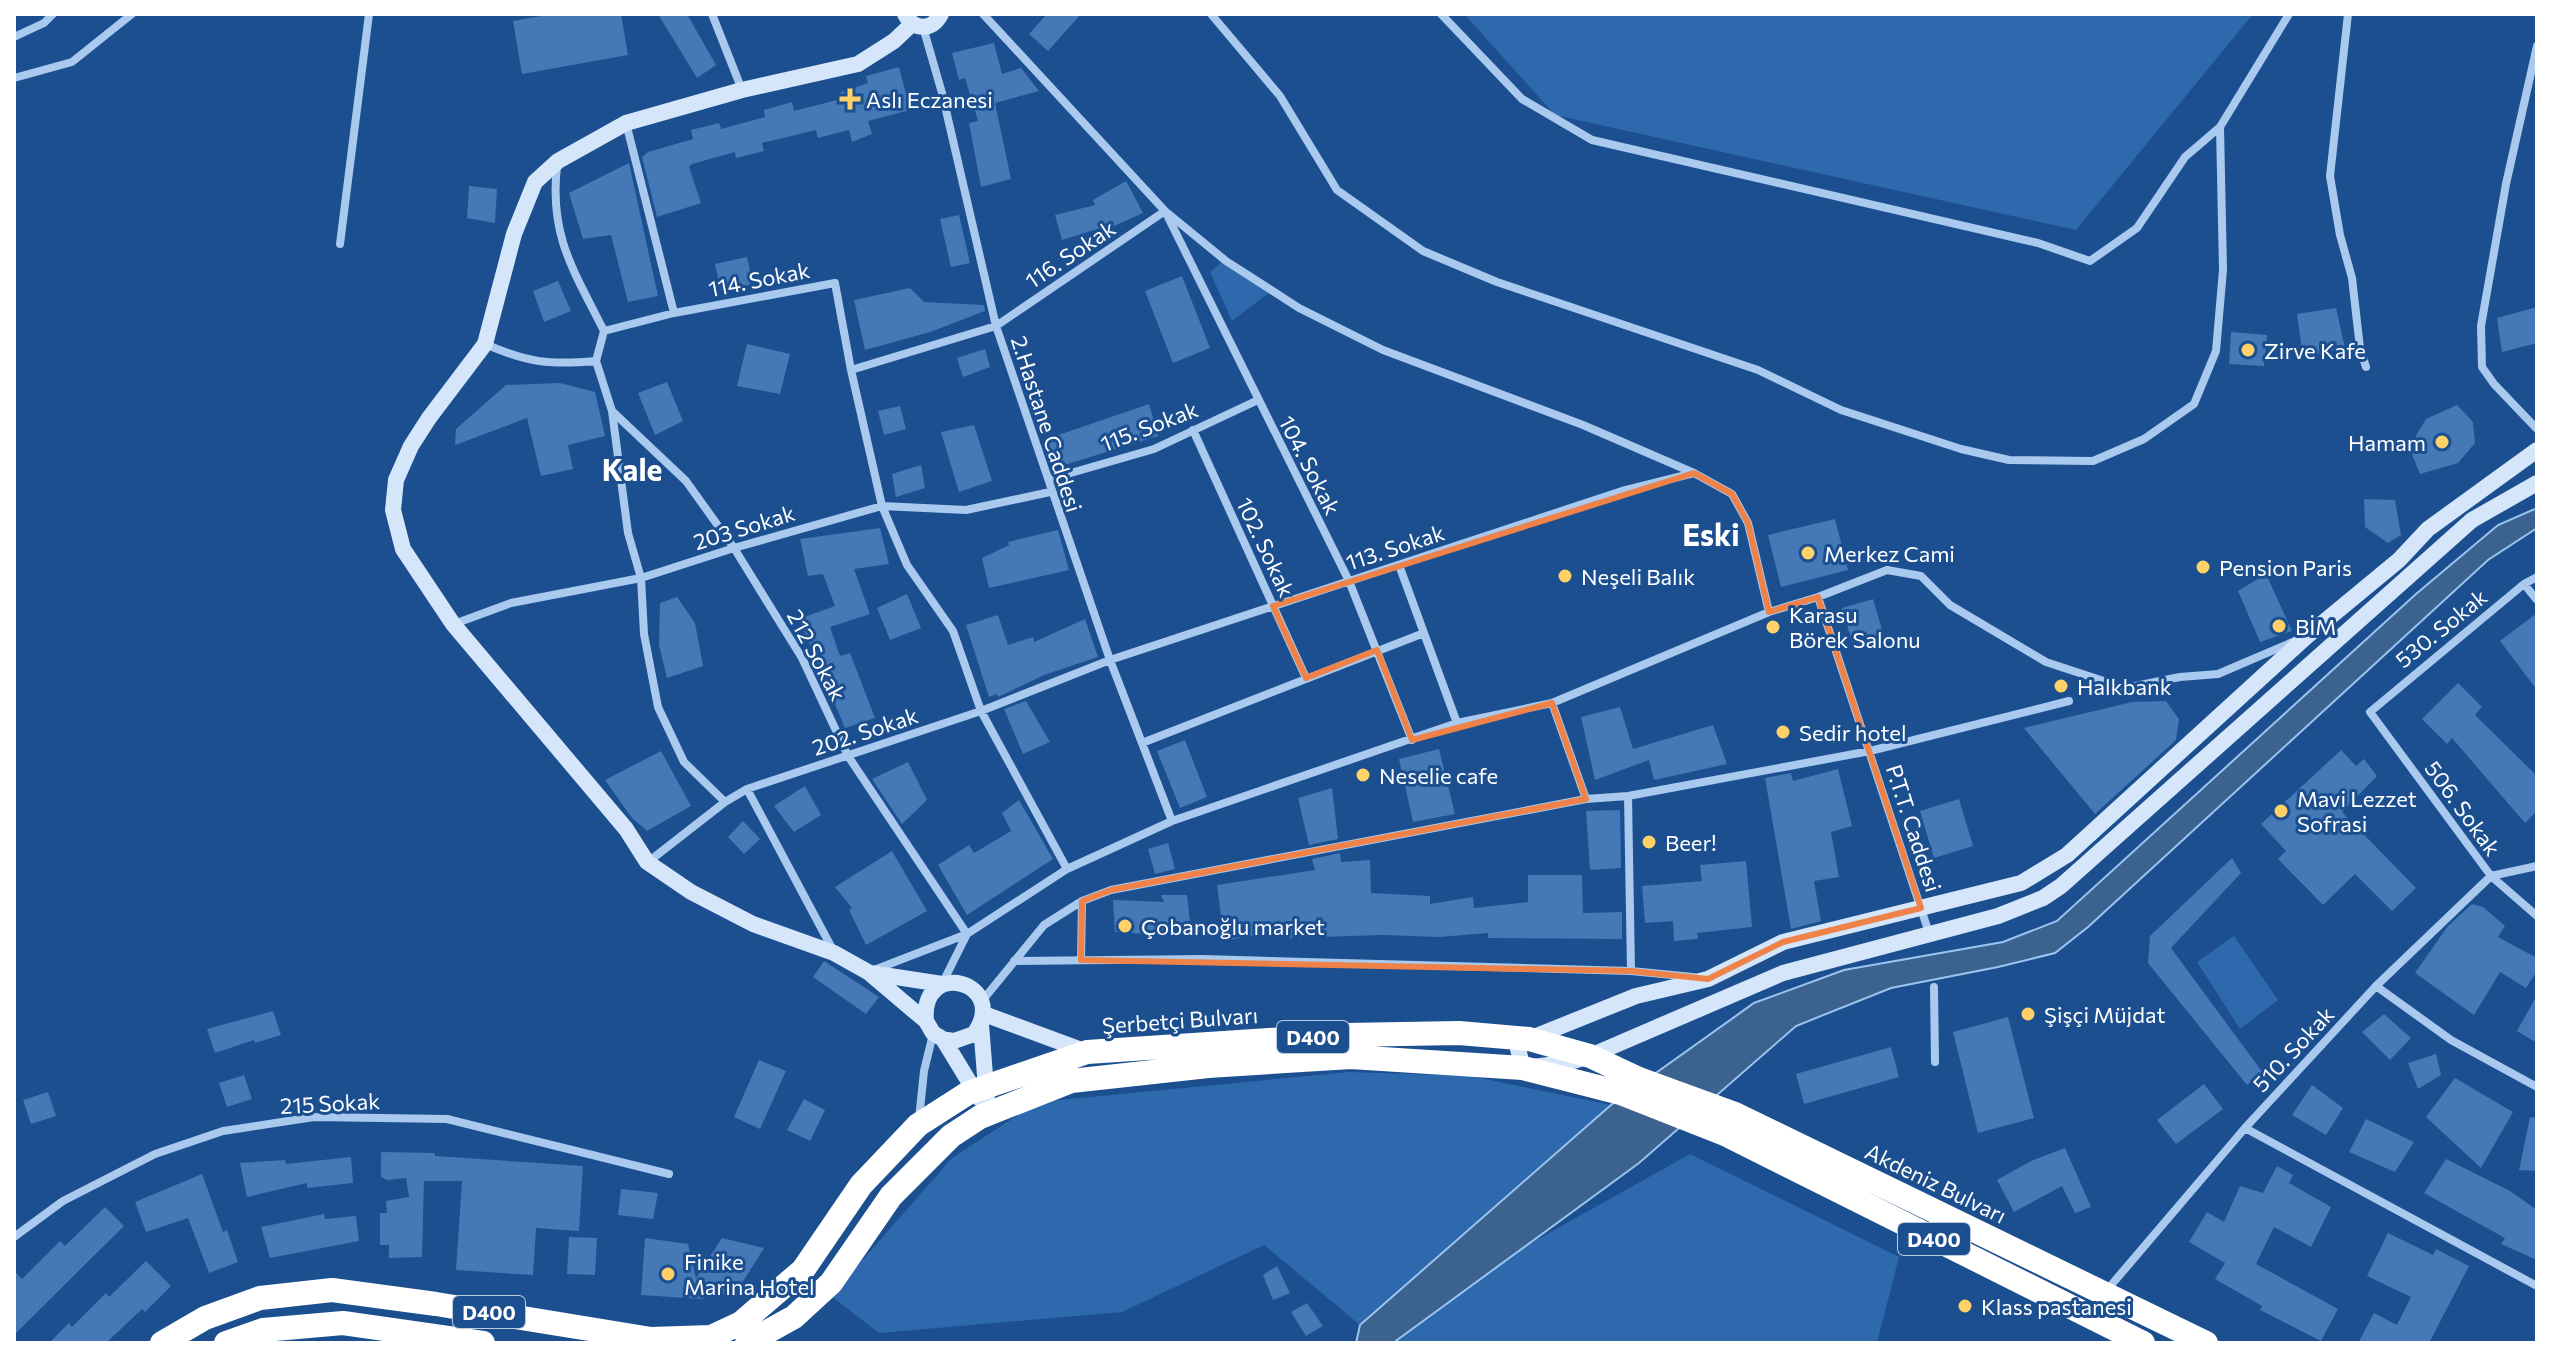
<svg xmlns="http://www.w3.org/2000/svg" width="2551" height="1357" viewBox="0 0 2551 1357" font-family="Commissioner,sans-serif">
<rect width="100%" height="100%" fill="#1b4f8f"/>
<path fill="#2e69ad" d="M1464,14h789l-177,216 -521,-115z
M1226,258l44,34 -38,29 -22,-49z
M2234,936l44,64 -38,29 -43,-67z
M1349,1072l122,4 140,29 -251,220 -96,-80 -142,67 -243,21 -48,-37 121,-138 86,-56z
M1690,1154l209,103 -22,86h-486l56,-53z"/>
<path fill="#3c6290" stroke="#9cc4f0" stroke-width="2" d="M2537,508v20l-49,32 -400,367 -33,26 -57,14 -107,21 -95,38 -157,137 -246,180h-37l4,-18 251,-220 143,-102 90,-33 159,-28 54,-21 359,-327 82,-69z"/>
<path fill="#4478b7" d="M553,14h68l7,41 -106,19 -9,-53z
M658,14h29l29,51 -19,13z
M1047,14h34l-33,37 -19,-17z
M994,43l8,31 19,-6 18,23 -44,12 16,76 -30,8 -12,-64 9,-2 -13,-43 -6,2 -7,-27z
M899,67l11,43 -42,11 4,13 -20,8 -3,-12 -31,8 -2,-8 -54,13 2,8 -28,7 -1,-6 -43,12 -3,3 12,36 -44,14 -15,-60 6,-5 45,-13 -2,-9 28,-7 2,6 44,-12 -1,-7 28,-8 2,9 47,-12 -2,-6 29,-10 -2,-7z
M629,163l29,133 -30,6 -17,-67 -28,4 -14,-46z
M1126,181l17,32 -38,17 -1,-3 -42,13 -7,-25 40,-10 -2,-5z
M469,186l28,3 -2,34 -28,-5z
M959,215l11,48 -19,4 -11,-48z
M747,257l6,27 -32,8 -6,-28z
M1182,276l28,72 -37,15 -28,-72z
M558,281l13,30 -27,11 -11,-31z
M910,288l14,14 60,3 1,6 -55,21 -65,18 -11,-50z
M2537,307v36l-35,9 -5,-34z
M2336,308l9,40 -42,9 -6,-43z
M2231,332l36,3 -3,31 -35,-2z
M747,344l43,10 -10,40 -43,-8z
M985,349l5,18 -27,10 -6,-19z
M667,382l16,39 -28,14 -17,-42z
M560,383l35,9 10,44 -37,9 5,24 -32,7 -14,-58 -72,27 1,-16 50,-44z
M1149,404l9,32 -103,32 -8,-29z
M2457,405l16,17 2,21 -17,20 -38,11 -11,-27 17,-28z
M900,406l6,23 -22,6 -6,-24z
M974,425l18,56 -33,11 -18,-60z
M921,465l4,23 -29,9 -4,-23z
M2364,499l31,1 6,35 -13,8 -23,-16z
M1835,519l13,51 -67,17 -13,-52z
M880,528l9,36 -35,5 16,45 -40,13 10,29 10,-3 25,65 -30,10 -46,-109 36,-13 -12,-32 -15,2 -8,-37z
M1058,530l11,40 -80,18 -7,-30 27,-13 -1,-3z
M2266,574l26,57 -32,11 -22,-51z
M907,594l14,34 -31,12 -13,-32z
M677,597l18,26 8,43 -36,12 -8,-33 1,-42z
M1873,599l12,41 -31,9 -12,-41z
M2537,613v77l-37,-49z
M998,615l10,30 25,-8 1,5 51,-23 13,38 -54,18 -46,22 -1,-3 -8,3 -23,-72z
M2458,683l24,24 -7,8 62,61v35l-12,12 -73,-85 -5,6 -25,-25z
M1026,701l24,41 -27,12 -19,-45z
M2166,701l13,18 -3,21 -81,74 -71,-86 108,-26z
M1620,707l13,42 80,-24 14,39 -73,16 -5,-20 -54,20 -14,-63z
M1185,740l22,57 -27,11 -23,-57z
M1439,749l16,65 -42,8 -14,-63z
M2341,750l15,16 8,-7 13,17 -35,36 74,76 -24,23 -37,-37 -32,31 -45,-46 8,-8 -25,-27z
M661,751l30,55 -44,25 -15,-13 -27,-38z
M908,762l19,38 -25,24 -30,-45z
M1838,769l14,57 -21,6 8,45 -25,4 7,40 -30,8 -26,-151 26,-5 2,8z
M805,786l16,29 -27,17 -20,-26z
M1332,788l6,51 -29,6 -11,-47z
M1959,799l14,47 -39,12 -14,-47z
M1019,800l34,59 -86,56 -29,-50 31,-20 5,8 37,-22 -9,-18z
M1620,810l1,58 -31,2 -4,-59z
M743,821l17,18 -16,15 -16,-17z
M1168,843l7,26 -20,5 -7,-25z
M892,851l35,60 -61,34 -17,-35 3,-2 -17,-21z
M1340,853l1,9 29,-2 1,33 59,3v8l43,-7 1,11 54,-6v-27h54l1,38 39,-1v27l-134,-1v-5l-49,4 -56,-2 -98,3 -1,-8 -60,11 -7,-56 98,-15 -3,-11z
M2232,858l9,15 -70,75 92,125 -16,12 -99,-122 2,-27z
M1746,861l6,66 -55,6 1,6 -24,2 -1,-20 -28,2 -3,-37 60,-5 -2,-16z
M1161,895h26l4,36 -44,1v2l-32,-2 -2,-32 51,2z
M2472,904l11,3 22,19 -7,11 39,21v13l-11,17 -26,-16 -26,43 -59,-42 33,-47z
M824,961l55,36 -13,17 -53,-37z
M2537,995v48l-20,-12z
M273,1011l8,24 -26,8 -1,-3 -39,13 -8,-24z
M2384,1014l27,24 -21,22 -28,-28z
M2008,1017l26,101 -56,15 -25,-101z
M1891,1047l8,30 -95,27 -8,-30z
M2436,1054l5,21 -23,14 -10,-26z
M759,1060l27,11 -26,58 -26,-12z
M244,1075l8,24 -25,8 -8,-24z
M2455,1078l58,34 -32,56 -55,-51z
M2204,1084l19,25 -47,35 -19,-24z
M2312,1085l31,23 -17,27 -34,-20z
M48,1092l8,24 -25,8 -8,-24z
M804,1099l21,11 -15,31 -23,-11z
M2530,1117l7,1v53l-18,-1z
M2366,1119l48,23 -19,30 -46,-20z
M2065,1148l26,59 -16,6 -13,-27 -48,26 -17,-32 34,-19z
M381,1152l54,1v3l148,10 -4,65 -43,-3 -3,47 -77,-5 6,-89h-38l-2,76 -33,1v-13h-9v-32h7l-1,-12 23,-4 -3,-19 -19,2 -6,-3z
M351,1157l2,26 -46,5v-5l-60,14 -7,-34 45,-3 1,4z
M2446,1159l64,32 27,19v50l-36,-16 4,-6 -81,-45z
M2277,1166l16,9 -4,8 42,24 -20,40 -37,-20 -18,37 82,45 -17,32 -61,-31 2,-4 -47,-27 10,-16 -36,-21 18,-30 17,10 16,-36 23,7z
M202,1174l21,58 4,-2 11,32 -29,11 -21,-55 -42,14 -11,-30z
M621,1189l37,4 -5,26 -35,-4z
M105,1207l19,19 -110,109v-64l8,8 38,-38 5,5z
M324,1214l1,5 31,-3 3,25 -89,17 -9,-31z
M2388,1233l45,22 3,-6 33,17 -40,77h-71l16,-30 23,12 14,-28 -44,-21z
M569,1237l28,1 -2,37 -28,-1z
M645,1238l43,6 8,34 26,-40 42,10 -27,43 -36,8 -60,-4z
M146,1261l25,25 -26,26 -3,-3 -36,34h-57l20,-20 3,4 34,-34 3,4z
M1277,1266l13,27 -17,7 -10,-25z
M1307,1303l16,23 -17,10 -15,-24z"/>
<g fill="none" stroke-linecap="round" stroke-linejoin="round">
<path stroke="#a9c9ee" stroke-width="8" d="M712,14l30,76
M983,14l182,197 61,50 73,47 84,42 200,75 111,48 38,21 16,29 21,89
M1211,14l69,82 57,94 86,61 74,31 261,88 83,40 120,39 48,11 84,1 51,-22 50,-35 22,-53 7,-81 -3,-143 69,-113
M1441,14l81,85 70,41 446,103 52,18 47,-33 48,-71 35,-30
M2348,14l-18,162 10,59 12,43 8,70 6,19
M923,27l19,66 54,233 114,334 62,161
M14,37l30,-14 9,-9
M2537,46l-31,138 -25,142 1,41 12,17 43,45
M14,78l58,-16 60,-48
M626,123l48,190
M557,166c-8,70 17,105 47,165
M1167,215l182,366 63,159
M340,244l29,-230
M485,344c44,19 64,21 111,17
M851,370l145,-44 169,-115
M613,412l73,69 48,67 68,110 46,98 119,178 -93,36
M1193,430l113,248
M1050,479l104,-30 104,-49
M1399,565l58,158
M2537,577l-13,7 -154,128 121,164 46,40
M2524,584l13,16
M1818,597l111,336
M454,624l57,-21 130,-25 93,-30 148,-42 84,4 84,-18
M1552,703l34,96
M1142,743l282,-110
M747,789l87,163
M1628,796l3,175
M725,802l-41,-40 -26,-55 -14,-73 -3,-56 -13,-45 -16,-122 -16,-50 8,-30 70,-18 161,-30 16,87 31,136 25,59 46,66 28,80 86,158
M648,862l77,-60 22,-13 234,-78 129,-51 512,-169 72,-18
M1081,960l1,-59
M1014,961l189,-2 428,12 62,6
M942,984l25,-50 100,-65 105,-48 285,-98 95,-20 217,-91 49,-15 69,-27 34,6 29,29 96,57 79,26 55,-11 38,-3 77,-33
M2376,986l75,54 86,47
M1934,987l1,75
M982,1001l62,-76 38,-24 29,-11 475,-91 42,-3 242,-45 199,-50
M919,1119l5,-48 9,-37
M2245,1128l292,158
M14,1237l49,-36 92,-47 68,-23 91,-14 133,2 222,55
M2107,1290l138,-162 131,-142 115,-110 46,-10"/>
<path stroke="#d6e6fa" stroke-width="16" d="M905,14c9,17 27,17 36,0
M912,24l-18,17 -36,23 -116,26 -116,33 -68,38 -23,21 -21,52 -29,110 -56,74 -18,28 -15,34 -3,30 10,39 50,75 173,205 21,33 44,30 62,32 81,29 34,19 58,49 7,12 10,6 11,2 20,-7c37,-52 -54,-77 -48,-13
M2537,450l-109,79 -29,31 -92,76 -240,219 -46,28 -238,59 -75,37 -72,17 -107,43 -11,10 5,19 43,-5 24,-7 193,-83 215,-57 45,-18 18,-12 411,-366 65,-37
M870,973l72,11
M984,1014l103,38
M981,1025l7,88
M943,1039l36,59"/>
<path stroke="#fff" stroke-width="24" d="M162,1343l43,-25 55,-20 72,-8 104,14 215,35 60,-2 30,-14 62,-53 58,-85 57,-60 50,-32 119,-41 258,-17 114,-2 70,6 61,17 49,23 96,35 471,229
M226,1343l37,-13 80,-7 140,20
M747,1343l47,-26 37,-34 60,-87 60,-60 29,-19 91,-36 137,-15 143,-9 172,11 98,25 104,41 418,209"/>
</g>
<path fill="none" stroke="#ee8249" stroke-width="6" stroke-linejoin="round" d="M1694,473l38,21 16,29 21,89 49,-15 103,311 -138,34 -75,37 -77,-8 -550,-11 1,-59 29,-11 475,-91 -34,-96 -140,37 -35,-90 -71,28 -33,-72z"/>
<g fill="#ffd166" stroke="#1b4f8f" stroke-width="3">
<path d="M846 87h8v8h8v8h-8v8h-8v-8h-8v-8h8z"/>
<circle cx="2248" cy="350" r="8"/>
<circle cx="2442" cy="442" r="8"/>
<circle cx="1808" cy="553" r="8"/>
<circle cx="2203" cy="567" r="8"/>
<circle cx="1565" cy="576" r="8"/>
<circle cx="2279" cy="626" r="8"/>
<circle cx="1773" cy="627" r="8"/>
<circle cx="2061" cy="686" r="8"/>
<circle cx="1783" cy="732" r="8"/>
<circle cx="1363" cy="775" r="8"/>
<circle cx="2281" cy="811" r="8"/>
<circle cx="1649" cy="842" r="8"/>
<circle cx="1125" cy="926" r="8"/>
<circle cx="2028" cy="1014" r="8"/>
<circle cx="668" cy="1274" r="8"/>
<circle cx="1965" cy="1306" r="8"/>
</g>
<g text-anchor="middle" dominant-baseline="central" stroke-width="6" stroke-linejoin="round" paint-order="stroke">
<g fill="#1b4f8f" stroke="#bbcadd" stroke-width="2">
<rect x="1277" y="1021" width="72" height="32" rx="6"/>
<rect x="1898" y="1223" width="72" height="32" rx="6"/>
<rect x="453" y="1296" width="72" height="32" rx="6"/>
</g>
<g font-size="20" font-weight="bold" fill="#fff">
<text x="1313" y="1037">D400</text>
<text x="1934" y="1239">D400</text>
<text x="489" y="1312">D400</text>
</g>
<g font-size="22" fill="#fff" stroke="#1b4f8f" text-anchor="start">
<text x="866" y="99">Aslı Eczanesi</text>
<text x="2264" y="350">Zirve Kafe</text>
<text x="2426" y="442" text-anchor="end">Hamam</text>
<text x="1824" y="553">Merkez Cami</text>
<text x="2219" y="567">Pension Paris</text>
<text x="1581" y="576">Neşeli Balık</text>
<text x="1789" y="614">Karasu<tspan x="1789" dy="25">Börek Salonu</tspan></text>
<text x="2295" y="626">BİM</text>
<text x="2077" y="686">Halkbank</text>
<text x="1799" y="732">Sedir hotel</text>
<text x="1379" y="775">Neselie cafe</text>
<text x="2297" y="798">Mavi Lezzet<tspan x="2297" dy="25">Sofrasi</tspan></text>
<text x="1665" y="842">Beer!</text>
<text x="1141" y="926">Çobanoğlu market</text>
<text x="2044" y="1014">Şişçi Müjdat</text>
<text x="684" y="1261">Finike<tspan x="684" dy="25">Marina Hotel</tspan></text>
<text x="1981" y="1306">Klass pastanesi</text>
</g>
<g font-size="22" fill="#fff" stroke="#1b4f8f">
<text transform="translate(1070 254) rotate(-34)">116. Sokak</text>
<text transform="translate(759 279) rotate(-11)">114. Sokak</text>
<text transform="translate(1047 424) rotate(72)">2.Hastane Caddesi</text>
<text transform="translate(1149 426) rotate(-21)">115. Sokak</text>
<text transform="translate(1310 465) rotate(63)">104. Sokak</text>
<text transform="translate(744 527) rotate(-17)">203 Sokak</text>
<text transform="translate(1266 547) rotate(65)">102. Sokak</text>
<text transform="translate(1395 547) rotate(-18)">113. Sokak</text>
<text transform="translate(2441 628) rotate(-39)">530. Sokak</text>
<text transform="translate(817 655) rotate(62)">212 Sokak</text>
<text transform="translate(865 731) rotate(-18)">202. Sokak</text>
<text transform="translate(2463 808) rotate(54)">506. Sokak</text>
<text transform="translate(1914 828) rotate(72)">P.T.T. Caddesi</text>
<text transform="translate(1180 1020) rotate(-4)">Şerbetçi Bulvarı</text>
<text transform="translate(2293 1049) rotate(-47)">510. Sokak</text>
<text transform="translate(330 1103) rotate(-3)">215 Sokak</text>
<text transform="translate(1936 1183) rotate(26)">Akdeniz Bulvarı</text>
</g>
<g font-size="30" font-weight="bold" fill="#fff" stroke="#1b4f8f">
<text x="632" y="468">Kale</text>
<text x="1711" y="533">Eski</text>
</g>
</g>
<rect width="2551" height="1357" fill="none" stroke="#ffffff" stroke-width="32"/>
</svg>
